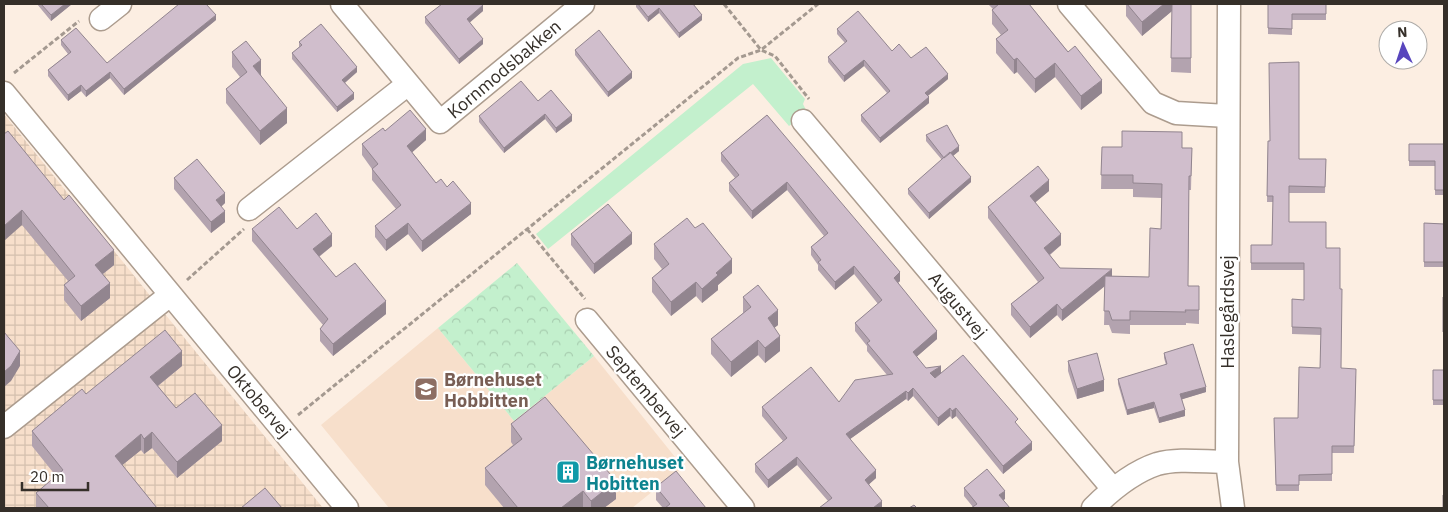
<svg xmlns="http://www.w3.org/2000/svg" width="1448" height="512" viewBox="0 0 1448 512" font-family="'IBM Plex Sans',sans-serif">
<defs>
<pattern id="industrial-grid" width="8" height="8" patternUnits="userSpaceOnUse" patternTransform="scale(1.25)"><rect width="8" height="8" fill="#f7dfcb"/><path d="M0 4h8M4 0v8" fill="none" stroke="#d4c0ae"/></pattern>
<pattern id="park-crowns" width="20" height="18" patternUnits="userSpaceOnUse" patternTransform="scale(1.25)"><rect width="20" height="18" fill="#c3f0cd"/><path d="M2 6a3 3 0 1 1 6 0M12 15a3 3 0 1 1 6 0" fill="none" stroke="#a8ceb0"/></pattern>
</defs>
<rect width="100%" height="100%" fill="#fceee2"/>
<path fill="#f7dfcb" d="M438,328l76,93 80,-65 89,111 -51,41h-243l-68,-83z"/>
<path fill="url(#industrial-grid)" d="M4,114l152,189 167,205h-319z"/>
<path fill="#c3f0cd" d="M771,58l34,41 -2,5 4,8 -18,14 -36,-42 -205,165 -12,-15 207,-170z"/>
<path fill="url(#park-crowns)" d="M517,263l77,93 -80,65 -76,-93z"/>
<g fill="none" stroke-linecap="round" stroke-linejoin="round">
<g stroke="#ac9c8e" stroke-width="25">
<path id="minor" d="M342,4l98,118 143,-118
M1069,4l84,99 23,10 51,3
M1229,4l-2,458 6,46
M101,19l19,-15
M4,93l343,415
M803,121l310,368
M249,209l159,-125
M587,320l156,188
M4,427l166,-132
M1093,508c17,-17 40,-36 64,-44 21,-6 47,-2 70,-2"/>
</g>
<path stroke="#a49990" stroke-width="3" stroke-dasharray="5 2.5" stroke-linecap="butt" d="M724,4l37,46 14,6 34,43
M14,73l65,-52
M527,229l58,70
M187,280l57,-51
M298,415l440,-357 23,-8 57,-46"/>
<use href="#minor" stroke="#fff" stroke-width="22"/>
</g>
<path fill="#b3a3af" d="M37,4h35l-21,17z
M636,4h57l9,16 -23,18 -20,-25 -11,9 -12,-15z
M988,4h41l73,89 -21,17 -26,-33 -20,16 -18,-21 -3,2 -18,-21v-14l5,-4 -9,-11v-14l1,-1z
M1126,4h65v69l-20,-1 1,-61 -30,25 -16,-20z
M1268,4h58v16h-34v15l-24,-1z
M483,11l-14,11 14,22 -24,20 -34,-41v-6z
M216,20l-92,75 -14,-17 -24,19 -5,-6 -13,10 -20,-25v-6l20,-16 -7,-9v-5l46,23z
M837,29l74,29 37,21 -20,17 1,7 -49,40 -19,-22v-6l26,-22 -23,-27 -20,16 -16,-20v-5l17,-14 -8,-9z
M299,42l58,30 -12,11 9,16 -17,13 -45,-53v-6l7,-6z
M575,50l57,28 -24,19 -33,-42z
M232,52l29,23 26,48 -27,22 -34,-42v-14l14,-12 -8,-10z
M538,101l34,20 -16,12 -11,-14 -41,34 -25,-31v-6z
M767,115l133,166 -2,2 39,56 -21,18 18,21 84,48 14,24 -29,24 -47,-58 -4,3 -2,-3 -12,10 -25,-30 -5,5 -2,-2 -56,40 26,39 -7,6 13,24 -54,-7 -31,-36 -29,23 -13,-16v-8l28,-23 -21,-25v-9l77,-5 48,-27 -20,-24v-5l-12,-15v-8l23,-19 -24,-30 -19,16 -17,-20v-5l-7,-10v-8l13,-11 -37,-46 -35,29 -23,-28v-8l6,-5 -14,-17v-8z
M385,131l41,9 -14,12 24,31 11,4 24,27 -49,38 -14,-18 -22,17 -11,-14v-11l21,-17 -24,-29v-11l-10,-14v-11z
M4,134l110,131 -11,9 7,24 -29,23 -17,-21v-15l4,-4 -46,-56z
M926,135l33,16 -6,5 18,26 -42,37 -21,-25v-5l34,-29 -16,-19z
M1268,141l31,18h27l-1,34h-36v29l37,26 14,41 1,79 15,8 -2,77h-22v28h-33v10h-23l-2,-73h24l22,-50 1,-33 -29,-1v-35l12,1v-30h-53v-25h21l1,-43h-6z
M1409,144h35v51h-9v-29h-26z
M1102,147l90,1 -1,42h-2l-1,96h11v38l-13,-1v2h-56v9l-18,-1 -3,-8h-5l1,-39 -43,35 -5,-6 -27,23 -19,-23v-11l27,-22 -50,-64v-11l61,-16 -14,11 26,43 -11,10 10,13 52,8 37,1 12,-48 1,-31 -29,-1v-8h-32z
M174,178l51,25 -4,4 4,15 -14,11 -37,-44z
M1424,223l20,1v43h-20z
M252,229h45l35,17 -13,11 17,20 50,37 -53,42 -13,-15v-12l3,-4 -71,-84z
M571,234l61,10 -38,30 -23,-29z
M654,244l78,29 -14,12v5l-16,13 -6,-7 -25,20 -19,-24v-14l10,-9 -8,-10z
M743,297l35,28 -4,3 6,23 -15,12 -7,-8 -27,22 -20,-23v-15l32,-26z
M1164,353l42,39 -24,7 3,17 -26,7 -5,-15 -27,7 -9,-31v-5l48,-14 -2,-7z
M1068,361l36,30 -27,8 -9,-28z
M182,366l-24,20 18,22 46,33 -45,37 -25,-30 -8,6 -3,-4 -19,15 35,43h-121v-15l20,-17 -24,-30v-15l54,-37z
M1433,370h11v35h-11z
M511,424l105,75 -12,9h-100l-19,-23v-17l28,-23 -2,-3z
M656,487l50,21h-43l-7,-8z
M964,488l41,11 -2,1 -30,7 -9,-11z"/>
<path fill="#92858f" d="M65,4h7l-21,17v-6z
M1164,4h8v7l-30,25v-14z
M483,5v6l-16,14v-6z
M659,8v5l-11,9v-5z
M216,15v5l-92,75v-6z
M702,15v5l-23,18v-5z
M483,39v5l-24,20v-5z
M1017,58v14l-3,2v-14z
M261,60v15l-8,6v-15z
M864,60v6l-20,16v-6z
M1055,63v14l-20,16v-14z
M357,67v5l-15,13v-5z
M110,72v6l-24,19v-6z
M632,72v6l-24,19v-5z
M948,74v5l-23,19v-5z
M1102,80v13l-21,17v-14z
M81,85v6l-13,10v-6z
M354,93v6l-17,13v-5z
M929,97v6l-49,40v-5z
M287,108v15l-27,22v-14z
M545,114v5l-41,34v-5z
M572,115v6l-16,12v-5z
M426,129v11l-19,17v-11z
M959,146v5l-15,12v-5z
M971,177v5l-42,37v-6z
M1049,180v11l-19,16v-11z
M787,182v8l-35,29v-8z
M225,193v10l-9,8v-11z
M471,203v11l-49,38v-11z
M22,210v15l-18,16v-15z
M225,211v11l-14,11v-11z
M408,223v11l-22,17v-11z
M632,233v11l-38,30v-10z
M332,234v12l-19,15v-12z
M1061,234v11l-17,14v-11z
M114,250v15l-19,15v-15z
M732,259v14l-14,12v5l-16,13v-14l14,-16z
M854,266v8l-19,16v-8z
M1112,269v11l-50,41v-11z
M900,272v9l-6,5v-8z
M696,282v14l-25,20v-14z
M110,283v15l-29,23v-15z
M386,301v13l-53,42v-12z
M1057,304v11l-27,23v-11z
M778,310v15l-10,8v-15z
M937,331v8l-24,21v-8z
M780,336v15l-15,12v-15z
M758,340v15l-27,22v-15z
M20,351v15l-9,15 -7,6v-15z
M182,351v15l-32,26v-15z
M941,366v8l-11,7v-8z
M1104,380v11l-27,8v-10z
M1206,387v5l-26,8v-6z
M913,388v8l-5,5v-8z
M906,391v8l-60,43v-8z
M1154,402v6l-27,7v-5z
M950,408v8l-12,10v-8z
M956,408v8l-4,3v-8z
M1185,410v6l-26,7v-5z
M222,425v16l-45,37v-16z
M152,432v16l-8,6v-15z
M141,434v16l-26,21v-15z
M1032,442v8l-29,24v-8z
M797,457v8l-29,23v-8z
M876,470v8l-11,10v-8z
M616,481v18l-12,9h-13v-7z
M583,491v17h-22z
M1005,491v8l-6,4v-8z
M882,501v7h-9z"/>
<path fill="#d0becc" stroke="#92858f" d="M41,4h24l-14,11z
M179,4h27l10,11 -92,74 -14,-17 -24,19 -5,-6 -13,10 -20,-25 23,-18 -10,-12 15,-12 31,35z
M442,4h39l2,1 -16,14 16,20 -24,20 -34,-42z
M638,4h55l9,11 -23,18 -20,-25 -11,9z
M999,4h30l39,48 7,-6 27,34 -21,16 -26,-33 -20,16 -18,-21 -3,2 -18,-21 12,-9 -16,-20z
M1127,4h37l-22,18z
M1172,4h19v54h-20z
M1268,4h58v10h-34v15l-24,-1z
M858,11l34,40 7,-7 12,14 15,-11 22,27 -23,19 4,4 -49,41 -19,-23 29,-24 -26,-31 -20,16 -16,-19 19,-16 -10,-12z
M321,24l36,43 -15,13 12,13 -17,14 -45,-54 10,-8 -3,-3z
M599,30l33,42 -24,20 -33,-42z
M246,41l15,19 -8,6 34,42 -27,23 -34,-42 21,-17 -15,-20z
M1299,62v97h27l-1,28 -36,-1v36h37v26h14v41h2l-1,79 15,1 -2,77h-22v28l-33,1v10h-23l-2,-67h24l1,-51 21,1 1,-40 -29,-1v-28l12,1v-37h-53v-18h21l1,-49h-6l1,-55h2l-1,-78z
M521,81l17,20 13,-11 21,25 -16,13 -11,-14 -41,34 -25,-32z
M410,110l16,19 -19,17 29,37 5,-4 6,8 6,-6 18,22 -49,38 -14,-18 -22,17 -11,-14 26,-21 -29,-36 6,-5 -16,-20 21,-16 2,3z
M767,115l133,157 -6,6 43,53 -24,21 13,16 15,-2 -11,7 5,5 28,-23 55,64 -3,3 17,20 -29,24 -47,-58 -4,3 -2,-3 -12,10 -25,-30 -5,5 -2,-2 -60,43 30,36 -11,10 17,21 -9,7h-54l13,-10 -35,-41 -29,23 -13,-16 32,-26 -25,-31 49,-40 28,35 16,-22 38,-6 -26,-31 3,-2 -15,-18 27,-23 -28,-34 -19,16 -17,-20 3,-2 -10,-13 17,-14 -41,-51 -35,29 -23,-28 10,-8 -18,-22z
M947,125l12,21 -15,12 -18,-23z
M8,131l56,69 5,-5 45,55 -19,15 15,18 -29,23 -17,-21 11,-9 -53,-66 -18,16v-92z
M1122,131l60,1v16h10l-1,28h-2l-1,110h11v24h-14l1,2 -56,-1v9h-18l-3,-9h-5l1,-35 44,1 1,-49 11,1 1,-45 -29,-1v-8h-32l1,-28h20z
M1409,144h35v46h-9v-29h-26z
M950,152l21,25 -42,36 -21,-24z
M197,159l28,34 -9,7 9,11 -14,11 -37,-44z
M1038,166l11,14 -19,16 31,38 -17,14 16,20 52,1 -50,41 -5,-6 -27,23 -19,-23 33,-26 -56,-71z
M608,204l24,29 -38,31 -23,-30z
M279,207l18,22 19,-16 16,21 -19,15 23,28 19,-14 31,38 -53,43 -13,-15 8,-10 -76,-90z
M687,218l8,10 8,-5 29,36 -16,14 2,2 -16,14 -6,-7 -25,20 -19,-24 17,-14 -15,-20z
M1424,223l20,1v38h-20z
M758,285l20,25 -10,8 12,18 -15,12 -7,-8 -27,22 -20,-23 40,-32 -8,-10z
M1443,297h1v35h-1z
M165,330l17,21 -32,26 26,31 19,-15 27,32 -45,37 -25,-30 -8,7 -3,-5 -26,22 42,52h-108l-13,-15 27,-23 -31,-39 50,-42 4,5z
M4,332l16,19 -9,15 -7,6z
M1193,344l13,43 -26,7 5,16 -26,8 -5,-16 -27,8 -9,-31 49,-15 -3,-11z
M1097,353l7,27 -27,9 -9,-28z
M1433,370h11v30h-11z
M545,397l71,84 -25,20 -8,-10 -22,17h-43l-33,-40 37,-29 -11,-15z
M987,469l18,22 -6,4 11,13h-39l6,-4 -13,-16z
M676,471l30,37h-41l5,-4 -14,-17z
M265,488l17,20h-41z
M1443,495h1v13h-1z
M914,505l3,3h-8z"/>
<defs>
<g id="school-square" transform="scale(1.25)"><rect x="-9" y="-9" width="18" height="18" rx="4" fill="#8d6e63" stroke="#fff"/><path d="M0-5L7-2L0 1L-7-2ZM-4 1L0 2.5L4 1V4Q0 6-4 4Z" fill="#fff"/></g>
<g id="building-square" transform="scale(1.25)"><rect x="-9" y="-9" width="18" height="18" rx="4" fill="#0f9aa8" stroke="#fff"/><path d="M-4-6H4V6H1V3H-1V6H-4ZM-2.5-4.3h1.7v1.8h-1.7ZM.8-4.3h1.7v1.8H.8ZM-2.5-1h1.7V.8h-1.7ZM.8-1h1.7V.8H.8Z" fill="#fff"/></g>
</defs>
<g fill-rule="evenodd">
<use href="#school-square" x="426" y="389"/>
<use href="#building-square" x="568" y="472"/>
</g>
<g text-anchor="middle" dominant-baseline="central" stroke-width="4.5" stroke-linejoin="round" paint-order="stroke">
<g font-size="18" fill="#352f29" stroke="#fff">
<text transform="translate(504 69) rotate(-40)">Kornmodsbakken</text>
<text transform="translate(958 305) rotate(50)">Augustvej</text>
<text transform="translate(1227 312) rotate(-90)">Haslegårdsvej</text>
<text transform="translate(646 391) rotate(50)">Septembervej</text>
<text transform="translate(259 401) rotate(50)">Oktobervej</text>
</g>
<g font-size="18" font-weight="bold" fill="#785e54" stroke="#fff" text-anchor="start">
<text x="444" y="379">Børnehuset<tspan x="444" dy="21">Hobbitten</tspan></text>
</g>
<g font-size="18" font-weight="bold" fill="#0d838f" stroke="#fff" text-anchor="start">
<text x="586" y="462">Børnehuset<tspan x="586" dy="21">Hobitten</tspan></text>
</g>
</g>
<rect width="1448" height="512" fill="none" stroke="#352f29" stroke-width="10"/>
<g transform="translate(1403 45) rotate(357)"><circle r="24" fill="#ffffff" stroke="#aeaca9"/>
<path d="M0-4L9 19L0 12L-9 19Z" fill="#5845bd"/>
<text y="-8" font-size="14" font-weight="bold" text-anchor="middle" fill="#352f29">N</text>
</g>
<path d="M22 482v8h66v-8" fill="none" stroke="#352f29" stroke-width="2.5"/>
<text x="30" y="482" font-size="15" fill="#352f29" stroke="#ffffff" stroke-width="4" paint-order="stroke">20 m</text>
</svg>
